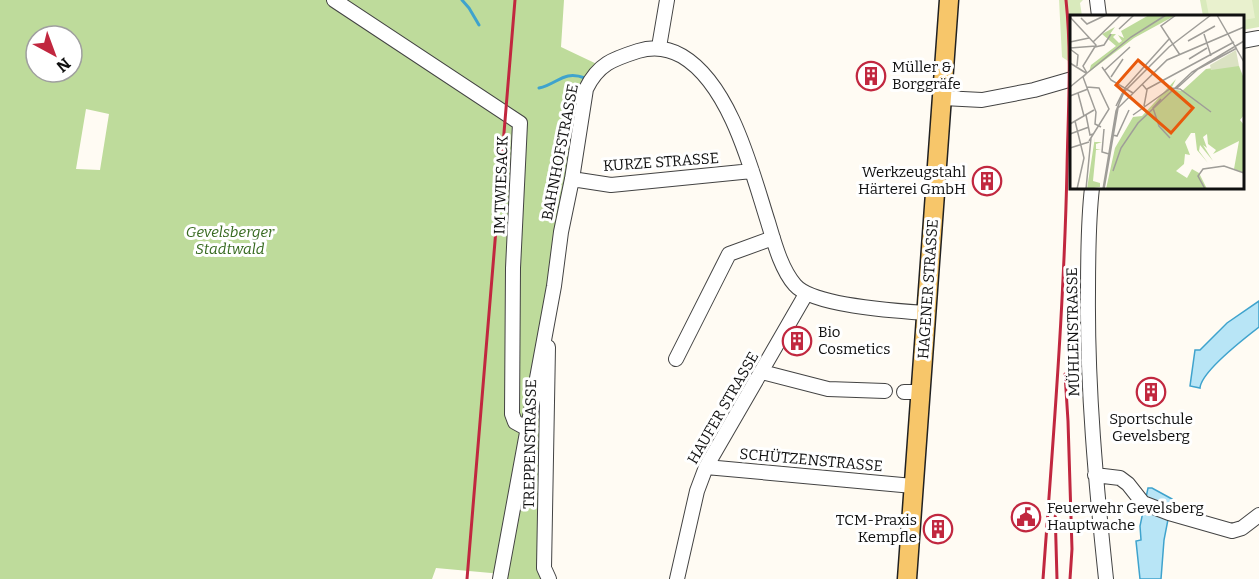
<svg xmlns="http://www.w3.org/2000/svg" width="1259" height="579" viewBox="0 0 1259 579" font-family="Bitter,serif">
<rect width="100%" height="100%" fill="#fffbf3"/>
<path fill="#d9eabc" d="M1059,0h24l-3,3 2,13h-10l-1,47 -9,-6z
M1200,0h59v27l-16,3 -1,-14h-39z"/>
<path fill="#bedb9b" fill-rule="evenodd" d="M0,0h564l-3,47 40,19 -9,12 -43,231 -6,270h-41v-5l-66,-6 -4,11h-432zM36,36h36v36h-36zM86,109l23,5 -9,56 -24,-1z"/>
<path fill="#e9f1ce" d="M1206,0h46l3,18 -12,2 -1,-4h-33z"/>
<path fill="#b8e5f6" stroke="#3fa3cd" stroke-width="1.5" d="M1259,301v26c-13,10 -58,45 -59,61l-10,-2 5,-36h5l27,-27z
M1148,488h4l20,11 -8,41 -3,39h-21l-4,-38 5,-1 -1,-14z"/>
<g fill="none" stroke-linecap="round" stroke-linejoin="round">
<path stroke="#3fa3cd" stroke-width="3" d="M462,0l7,8 10,17
M539,88c19,-4 24,-18 46,-10"/>
<g stroke="#434343" stroke-width="16">
<path id="minor" d="M334,0l186,123 -7,145 -1,146 3,8 11,6
M1097,0l2,16
M1242,41l17,-3
M659,47l8,-47
M943,98l39,2 52,-10 38,-11
M572,179l39,6 141,-14
M1092,188c-4,34 -4,69 -4,104 -1,96 8,192 18,287
M548,347l-4,221 5,11
M676,359l53,-105 44,-16
M762,372l66,17 57,2
M904,392h16
M706,467l207,19
M1095,475l25,3 8,6 15,19 26,10 63,18 10,-3 17,-13
M500,579l54,-293 7,-54 11,-53 14,-90c12,-25 27,-30 52,-38 16,-5 30,-3 44,5 49,29 70,116 86,166 6,20 13,47 27,63 18,21 102,26 131,28
M677,579l20,-88 9,-24 100,-173"/>
</g>
<g stroke="#212121" stroke-width="21">
<path id="major" d="M907,579l42,-579"/>
</g>
<use href="#minor" stroke="#fff" stroke-width="14"/>
<use href="#major" stroke="#f7c66a" stroke-width="18"/>
<path stroke="#c1273f" stroke-width="3" d="M1065,374l3,47 4,128 -2,30
M1055,508l2,71
M467,579l48,-579
M1043,579c10,-137 21,-273 24,-410 1,-57 5,-113 -1,-169"/>
</g>
<defs>
<g id="building-ring" transform="scale(1.5)"><circle r="9.5" fill="#fff" stroke="#c1273f" stroke-width="1.5"/><path d="M-4-6H4V6H1V3H-1V6H-4ZM-2.5-4.3h1.7v1.8h-1.7ZM.8-4.3h1.7v1.8H.8ZM-2.5-1h1.7V.8h-1.7ZM.8-1h1.7V.8H.8Z" fill="#c1273f"/></g>
<g id="civic-ring" transform="scale(1.5)"><circle r="9.5" fill="#fff" stroke="#c1273f" stroke-width="1.5"/><path d="M-.6-6.5H3V-4.5H.6V-3L4-1V1h2V6H-6V1h2V-1L-.6-3ZM-1.2 2.5V6h2.4V2.5Z" fill="#c1273f"/></g>
</defs>
<g fill-rule="evenodd">
<use href="#building-ring" x="871" y="76"/>
<use href="#building-ring" x="987" y="181"/>
<use href="#building-ring" x="797" y="341"/>
<use href="#building-ring" x="1151" y="392"/>
<use href="#civic-ring" x="1026" y="517"/>
<use href="#building-ring" x="938" y="529"/>
</g>
<g text-anchor="middle" dominant-baseline="central" stroke-width="6" stroke-linejoin="round" paint-order="stroke">
<g font-size="15" fill="#101010" stroke="#fff" text-anchor="start">
<text x="892" y="67">Müller &amp;<tspan x="892" dy="17">Borggräfe</tspan></text>
<text x="966" y="172" text-anchor="end">Werkzeugstahl<tspan x="966" dy="17">Härterei GmbH</tspan></text>
<text x="818" y="332">Bio<tspan x="818" dy="17">Cosmetics</tspan></text>
<text x="1151" y="419" text-anchor="middle">Sportschule<tspan x="1151" dy="17">Gevelsberg</tspan></text>
<text x="1047" y="508">Feuerwehr Gevelsberg<tspan x="1047" dy="17">Hauptwache</tspan></text>
<text x="917" y="520" text-anchor="end">TCM-Praxis<tspan x="917" dy="17">Kempfle</tspan></text>
</g>
<g font-size="15" fill="#101010" stroke="#fff">
<text transform="translate(560 152) rotate(-79)">BAHNHOFSTRASSE</text>
<text transform="translate(661 162) rotate(-4)">KURZE STRASSE</text>
<text transform="translate(501 185) rotate(-88)">IM TWIESACK</text>
<text transform="translate(928 289) rotate(-86)">HAGENER STRASSE</text>
<text transform="translate(1073 332) rotate(-91)">MÜHLENSTRASSE</text>
<text transform="translate(723 408) rotate(-60)">HAUFER STRASSE</text>
<text transform="translate(530 444) rotate(-89)">TREPPENSTRASSE</text>
<text transform="translate(811 460) rotate(5)">SCHÜTZENSTRASSE</text>
</g>
<g font-size="15" font-style="italic" fill="#36691f" stroke="#fff">
<text x="230" y="232">Gevelsberger<tspan x="230" dy="17">Stadtwald</tspan></text>
</g>
</g>
<g transform="translate(1070 15)">
<rect width="174" height="174" fill="#fffbf3"/>
<path d="M79,0h27l-42,23 -45,34 2,-7 25,-19 -14,-12 13,-7 -5,7h6l-3,3 6,6 3,-2 -4,-6 6,3 -3,-7zM157,51h12l4,10 1,39 -4,5 4,5v48l-10,-4 5,-28 -26,13 3,-4 -8,-6 -1,-10 -4,3 4,11 -4,-3 10,16 -13,-16 -1,6 9,12 -11,-13 -2,-17h-4l-6,9 5,13 -5,-1 -1,10 -8,7 11,7 5,-9 7,4 8,16h-101l9,-41 18,-31 9,-1 34,-37 -5,10 11,2 24,-22zM25,122l-1,5h8l-6,2v5h5l-5,1 -3,31 7,2v4l-13,2z" fill="#bedb9b"/>
<path d="M166,35l3,16 -28,4 -1,-5z" fill="#dbe2c3"/>
<path fill="none" stroke="#9f9d98" stroke-width="1.5" d="M106,0l-15,11 19,29M147,0l27,47M0,2l26,28 -13,21 4,7M11,3l6,6 19,-9M49,14l15,-14M134,19l7,22M118,26l27,-15M0,27l19,-4M23,27l28,-27M25,32l9,-2 7,-11M0,33l26,-2M0,34l8,6 -1,11M119,44l18,-11M0,48l16,10M32,52l9,13 22,13M35,55l25,-23M17,58l-4,4 13,35 -1,12 6,3M41,62l12,-18M72,69l5,6 -3,16M0,72l61,-50 35,-22M17,72l12,1 10,21 -20,32M77,74l87,-47M106,74l22,-20 39,-21M8,78l6,23M0,81l18,-7M91,84l-8,9 6,18 11,12M46,91l9,-18 45,-50M16,100l4,20 3,-1M63,100l38,-27 9,1 31,23M5,106l9,37 -7,31M0,109l24,-14M34,114l-2,23 7,2M0,119l19,-7M43,120l4,1 12,-26M0,133l19,-6M43,156l8,-23 17,-25 54,-51 52,-31M16,174l5,-51M33,174l13,-78 8,-19 45,-45 42,-32M34,174l14,-81 49,-48 77,-33M135,174l-7,-13 5,-7 21,-3 20,7"/>
<path fill="#e8590c" fill-opacity="0.15" stroke="#e8590c" stroke-width="3" d="M68,45l55,48 -22,25 -55,-48z"/>
<rect width="174" height="174" fill="none" stroke="#101010" stroke-width="3"/>
</g>
<g transform="translate(54 54) rotate(139)"><circle r="28" fill="#ffffff" stroke="#9f9f9f" stroke-width="1.5"/>
<path d="M0-4.5L10 22L0 15L-10 22Z" fill="#c1273f"/>
<text y="-9" font-size="16" font-weight="bold" text-anchor="middle" fill="#101010">N</text>
</g>
</svg>
